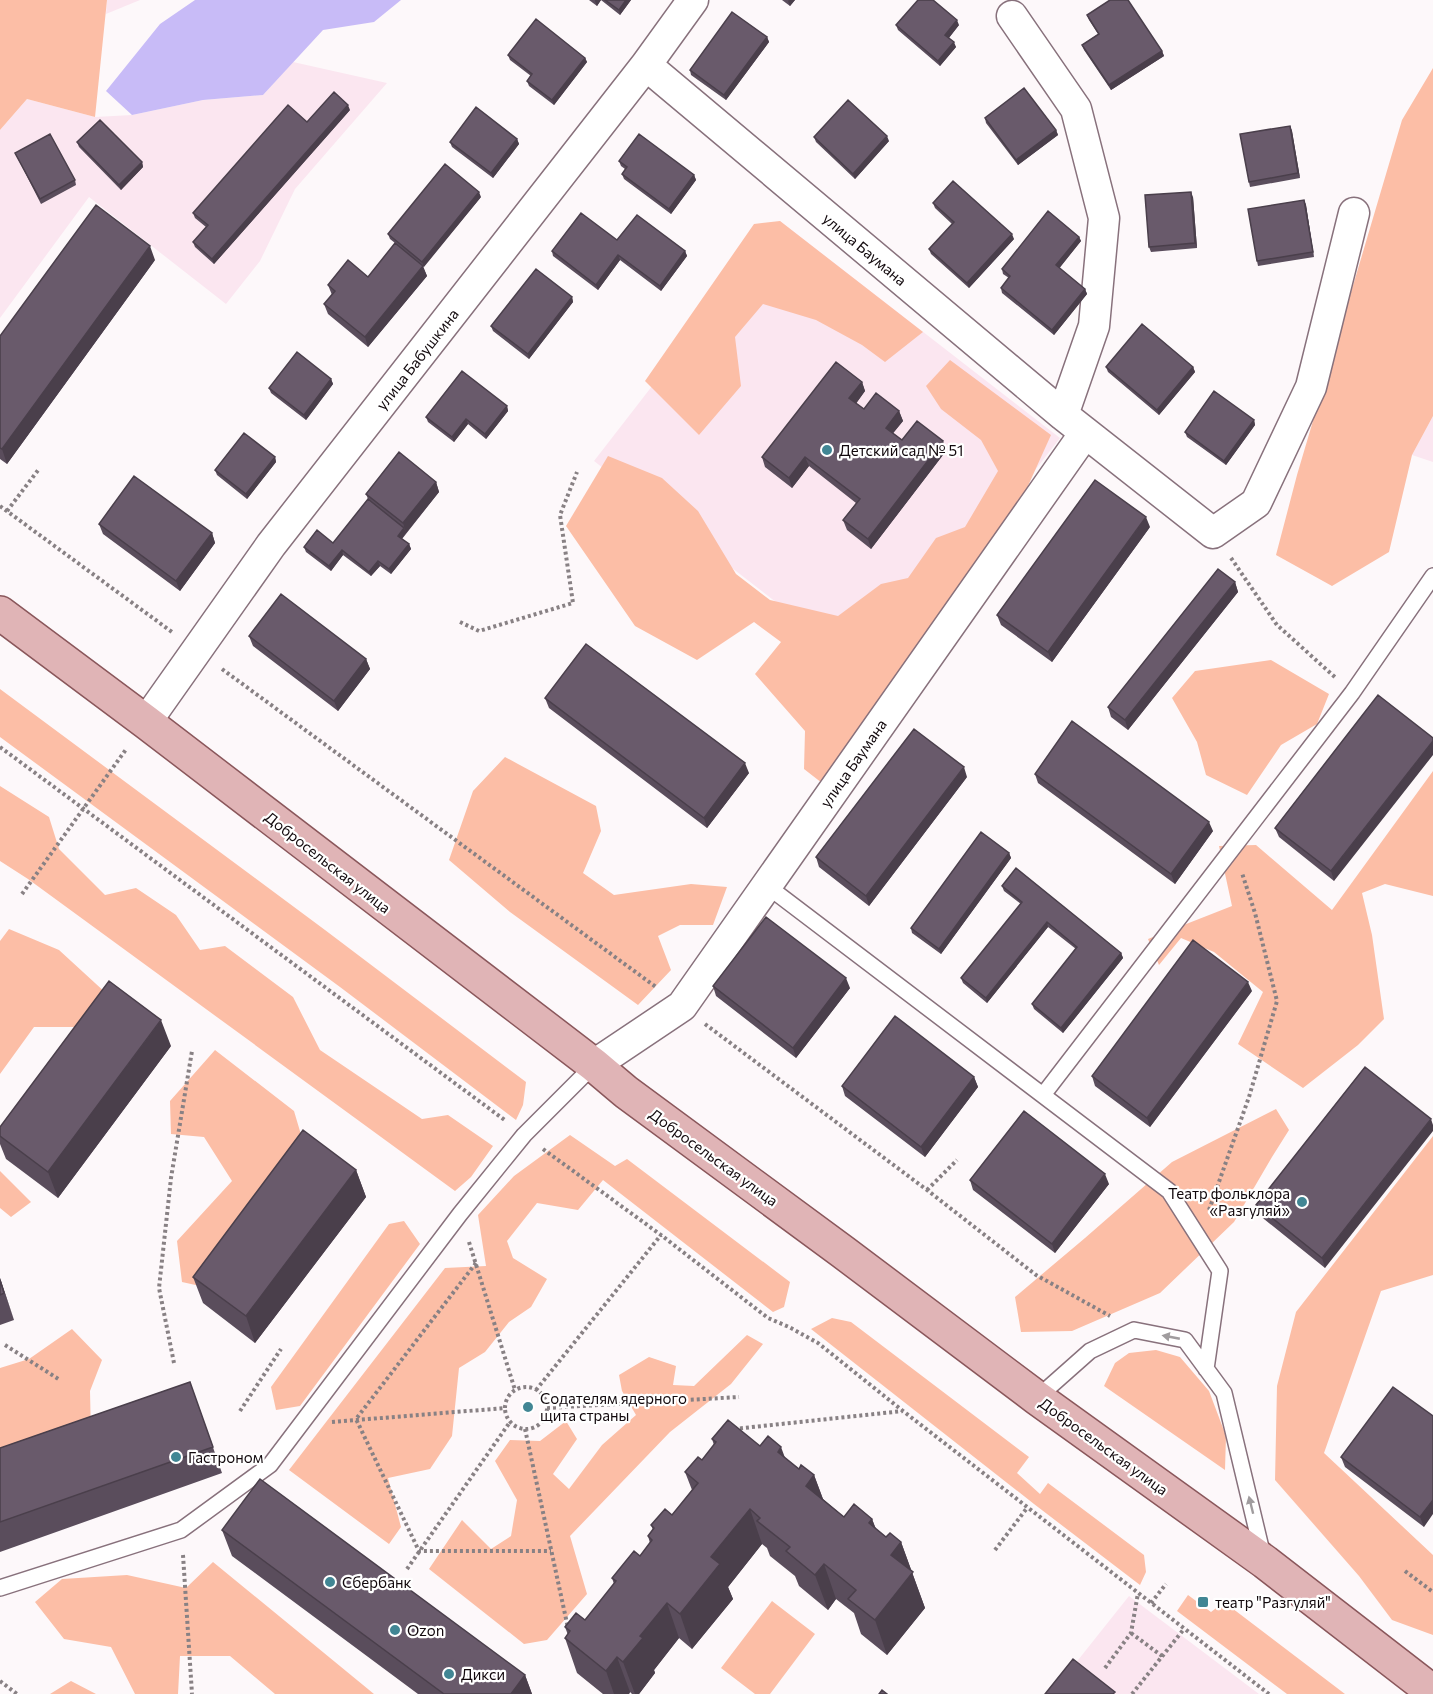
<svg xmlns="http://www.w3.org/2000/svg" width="1433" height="1694" viewBox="0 0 1433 1694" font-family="Commissioner,sans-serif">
<rect width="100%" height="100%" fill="#fdf8fa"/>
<path fill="#fbe6f0" d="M107,0h33l-34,14z
M293,62l94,21 -92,106 -35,72 -34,43 -137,-107 -89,121v-188l27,-31 68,18 37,-2 71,-15 60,-5z
M780,221l280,217 -186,240 -280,-217z
M1433,416v46l-21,-7z
M1129,1596l130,98h-208z"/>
<path fill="#fcbea6" d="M0,0h107l-12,117 -68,-18 -27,31z
M1433,68v348l-21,39 -23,97 -57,34 -56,-31 21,-80 105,-355z
M780,221l143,111 -38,30 -23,-17 -46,-25 -53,-16 -28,33 6,49 -42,49 -54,-54 109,-157z
M950,360l101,75 -28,62 -201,286 -18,-14 1,-38 -50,-57 26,-32 -27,-20 -57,38 -62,-34 -69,-100 42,-70 54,22 36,33 38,63 34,26 68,16 43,-32 27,-6 28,-40 29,-11 33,-56 -17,-31 -40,-31 -15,-23z
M1271,660l58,34 -12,30 -36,21 -34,50 -41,-20 -9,-33 -25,-44 23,-27z
M0,689l325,241 201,152 -3,23 -7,15 -176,-133 -340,-250z
M505,757l91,49 5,25 -18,42 31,22 77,-11 36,3 -14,38h-33l-22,11 13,34 -33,35 -128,-93 -61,-52 24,-69z
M1433,771v125l-48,-12 -23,9 10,42 12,84 -26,26 -55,43 -65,-44 25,-52 -49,-40 -33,-14 -22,27 -11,-26 84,-33 -13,-60 37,-1 76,65z
M0,786l49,31 10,32 46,46 31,-7 40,27 24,35 25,-4 68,51 27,53 102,69 26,-4 45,31 -22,31 -16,14 -427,-312 -28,-18z
M9,929l50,21 48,44 -25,33h-48l-34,47v-133z
M215,1050l79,61 8,27 -102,148 -18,-4 -5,-41 55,-60 -28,-44 -33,-3 -1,-33z
M1276,1109l13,21 -17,27 -38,65 -74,71 -88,38 -51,1 -6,-35 70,-59 87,-76z
M570,1135l45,31 12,-7 163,123 -6,25 -11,5 -170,-132 -25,30 -41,-7 -30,38 6,17 34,21 -16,28 -22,15 -24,30 -26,16 -7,68 -22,33 -42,9 13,49 -12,17 -100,-74 156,-202 41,-2 -8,-51 36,-39z
M1433,1136v139l-52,16 -57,162 109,102v80l-41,-15 -33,-44 -84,-96 2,-94 19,-74z
M0,1171l31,31 -20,15 -11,-9z
M404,1221l16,23 -120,162 -24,4 -5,-23 118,-163z
M832,1318l19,4 178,135 -12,16 23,21 8,-11 96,72 2,17 -6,13 -106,-81 -223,-175z
M72,1329l30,31 -12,31 1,44 -91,30v-97l29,-9z
M747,1335l16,9 -32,40 -61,48 -100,104 17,58 -40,46 -23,4 -95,-75 33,-49 29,29 20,-13 6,-36 -22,-39 15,-21 30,1 26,-20 11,18 -24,35 16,15 33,-44 34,-30 -14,-24 -3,-16 30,-18 27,9 -3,19 21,1z
M1156,1350l24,7 29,34 17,45 -1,34 -121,-84 11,-23 14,-10z
M213,1562l161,132h-99l-45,-38h-50l-2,38h-43l-24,-47 -47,-8 -29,-37 27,-23 65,-4 59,13z
M1188,1595l23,17 13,-10 121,92h-58l-110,-83z
M772,1601l43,33 -45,60h-15l-34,-26z
M71,1681l25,13h-46z"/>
<path fill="#c8bbf7" d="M195,0h206l-27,22 -51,8 -60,65 -60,5 -71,15 -26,-24 54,-67z"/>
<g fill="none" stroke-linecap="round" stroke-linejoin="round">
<g stroke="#88717c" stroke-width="18">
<path id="lane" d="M766,885l403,306 51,80 -14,98
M1043,1095l309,-402 81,-117
M1037,1398l53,-47 44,-21 51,10 39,53 39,163
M0,1588l181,-58 89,-65 190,-251 64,-79 70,-70"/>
</g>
<g stroke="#88717c" stroke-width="33">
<path id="street" d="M1012,16l64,93 28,109 -10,108 -31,89
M646,65l417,350 150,118 43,-30 55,-116 43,-174
M146,722l125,-177 375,-480 47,-65
M594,1065l88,-59 403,-573"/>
</g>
<g stroke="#8a575b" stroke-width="36">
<path id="primary" d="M0,613l146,109 448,343 32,27 217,160 194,146 228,164 168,130"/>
</g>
<path stroke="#888184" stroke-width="4" stroke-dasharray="3 3" stroke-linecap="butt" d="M0,506l172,126
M7,511l32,-42
M1231,558l46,67 59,53
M460,622l19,9 94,-28 -13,-88 17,-43
M222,669l434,318
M0,747l506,374
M22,894l105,-146
M705,1024l222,166 109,85 74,41
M543,1149l118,86 107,83 21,9 29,16 85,68 366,283
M927,1190l30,-30
M1209,1210l40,-113 28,-96 -22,-88 -13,-40
M469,1242l46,148
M476,1263l-120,156 63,132h132
M5,1345l55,35
M174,1363l-15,-75 12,-110 21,-127
M505 1408a21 21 0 1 1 42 0a21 21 0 1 1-42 0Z
M536,1390l125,-155
M547,1408l192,-11
M240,1411l41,-62
M332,1422l173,-14
M525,1429l43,199
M734,1429l169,-18
M995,1550l32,-42
M183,1555l9,139
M407,1569l103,-147
M1405,1571l28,21
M1151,1603l15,-19
M1131,1633l31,23
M1105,1668l26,-35 7,-40
M0,1681l17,13
M1132,1694l52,-65"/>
<use href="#lane" stroke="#fff" stroke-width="15"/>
<use href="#street" stroke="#fff" stroke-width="30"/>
<use href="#primary" stroke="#e0b4b6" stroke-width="33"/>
</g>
<path fill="#5a4d5c" d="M589,0h42l-11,15 -19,-15 -4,6z
M782,0h13l-5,6z
M1087,15l75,36 2,5 -53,34 -27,-40 -2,-5 16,-11 -9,-14z
M896,25h63l-10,13 7,9 -16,19 -42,-36z
M767,37l2,5 -43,58 -35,-25 -1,-5z
M508,55l77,3 2,4 -33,43 -25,-19 -2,-5 4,-5 -21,-16z
M350,110l-136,154 -19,-17 -2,-5 13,-15 -11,-9 -2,-5 114,-91z
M985,118l71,12 2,5 -40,30 -32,-42z
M1290,126l2,5 8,47 -50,9 -1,-5z
M814,137l75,4 -34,38 -39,-37z
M517,139l2,5 -26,34 -41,-31 -2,-5z
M77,142l65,20 1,5 -22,23 -42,-43z
M15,153l60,27 1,5 -35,19z
M619,161l75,14 2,5 -25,34 -47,-35 -2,-5 3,-5 -4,-3z
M481,197l-58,70 4,9 -59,71 -40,-33 -4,-10 8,-9 -4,-10 40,-8 27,-34 -5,-4 -2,-5z
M1193,197l4,51 -46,4 -2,-5z
M1304,200l2,5 8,52 -56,9 -1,-5z
M933,203l81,36 -45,49 -38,-34 -2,-5 23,-25 -17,-16z
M1079,237l2,4 -22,27 26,21 2,5 -33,41 -52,-42 -1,-5 8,-10 -6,-4 -1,-5z
M617,240l68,11 2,5 -26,35 -41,-31 -22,30 -45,-34 -1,-5z
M155,260l-148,204 -7,-5v-123z
M572,297l1,5 -44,57 -36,-28 -2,-5z
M1106,367h87l2,5 -36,43 -51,-43z
M331,379l2,5 -27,36 -35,-27 -2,-5z
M862,382l3,9 -9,12 8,6 35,2 4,10 -10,12 9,7 44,11 -75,98 -24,-19 -4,-10 13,-17 -47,-37 -17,22 -27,-21 -3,-10z
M507,406l1,5 -22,28 -18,-15 -14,18 -26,-20 -2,-5z
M1254,420l1,5 -29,40 -39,-28 -2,-5z
M275,457l1,5 -29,37 -30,-24 -2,-5z
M436,482l3,10 -37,47 7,5 2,5 -20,25 -11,-8 -9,10 -28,-21 -12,16 -25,-19 -2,-5 29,-4 35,-44 -2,-5z
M99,524l113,9 3,10 -35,48 -77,-57z
M1150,527l-98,135 -51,-37 -4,-10z
M1235,582l3,10 -110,138 -17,-13 -3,-10z
M249,636l117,23 4,10 -32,42 -85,-65z
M1378,695l-44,186 -55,-44 -4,-9z
M545,698l204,75 -42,55 -158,-120z
M1035,774l178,57 -38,53 -137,-101z
M967,777l-98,129 -50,-39 -3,-10z
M1009,853l2,5 -70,96 -29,-21 -1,-5z
M1002,886l119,67 2,5 -60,75 -29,-24 -2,-5 44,-55 -28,-22 -61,76 -24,-20 -2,-5 60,-74 -17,-13z
M713,986l137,2 -54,70 -80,-62z
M1252,991l-102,136 -55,-41 -3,-10z
M171,1046l-113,152 -52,-39 -6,-15v-17z
M1365,1067l-40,201 -66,-53 -3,-10z
M974,1077l4,10 -53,70 -80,-61 -3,-10z
M356,1170l10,27 -111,146 -52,-40 -10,-26z
M970,1180l139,4 -54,69 -82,-63z
M0,1278l14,42 -14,5z
M190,1382l32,91 -222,79v-104z
M1433,1416l-9,111 -79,-60 -4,-10z
M712,1439l48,7 25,12 14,11 15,6 9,24 21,18 28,2 4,10 10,8 15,5 24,66 -38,47 -26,-21 -7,-21 -18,-14 -8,11 -29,-24 -4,-10 -25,-20 -3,-8 -5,-4 -34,43 5,12 -41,50 -13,-11 -25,32 1,3 -16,21h-7l-2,-2 -1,2h-26l-26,-21 -12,-35 3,-3 -3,-8 20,-7 29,-36 -2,-6 28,-22 10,-13 -2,-7 5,-6 -2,-5 21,-10 20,-25 -7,-18 17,-12 12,-15z
M222,1530l303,145 7,19h-114l-186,-138z"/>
<path fill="#4a3f4b" d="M595,0h6l-4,6 -2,-5z
M626,0h5l-11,15 -1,-5z
M789,0h6l-5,6 -2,-5z
M957,20l2,5 -12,15 -2,-5z
M767,37l2,5 -43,58 -2,-5z
M954,42l2,5 -16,19 -2,-5z
M1162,51l2,5 -53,34 -2,-5z
M585,58l2,4 -33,43 -2,-5z
M348,105l2,5 -136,154 -2,-5z
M1290,126l2,5 8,47 -2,-5z
M1056,130l2,5 -40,30 -2,-5z
M887,136l2,5 -34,38 -2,-5z
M517,139l2,5 -26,34 -2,-5z
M142,162l1,5 -22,23 -2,-5z
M694,175l2,5 -25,34 -2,-5z
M479,192l2,5 -57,70 -2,-5z
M1191,192l2,5 4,51 -2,-5z
M1304,200l2,5 8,52 -1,-5z
M1012,234l2,5 -45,49 -2,-5z
M1079,237l2,4 -23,29 -2,-5z
M150,246l5,14 -148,204 -5,-15z
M685,251l2,5 -26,35 -1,-5z
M618,255l2,5 -22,30 -2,-5z
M423,266l4,10 -59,71 -3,-10z
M1085,289l2,5 -33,41 -2,-5z
M572,297l1,5 -44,57 -1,-5z
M1193,367l2,5 -36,43 -2,-5z
M331,379l2,5 -27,36 -2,-5z
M862,382l3,9 -12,17 -4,-10z
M507,406l1,5 -22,28 -1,-5z
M899,411l4,10 -13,16 -4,-9z
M466,419l2,5 -14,18 -2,-5z
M1254,420l1,5 -29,40 -2,-4z
M943,441l3,10 -75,98 -3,-10z
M275,457l1,5 -29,37 -1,-5z
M805,457l4,9 -17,22 -3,-10z
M436,482l3,10 -33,41 -3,-10z
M1146,517l4,10 -98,135 -4,-10z
M404,528l2,5 -6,8 -2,-5z
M212,533l3,10 -35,48 -4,-10z
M409,544l2,5 -20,25 -2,-5z
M342,550l1,5 -12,16 -2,-5z
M378,561l2,5 -9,10 -2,-4z
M1235,582l3,10 -110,138 -3,-10z
M366,659l4,10 -32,42 -4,-10z
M1433,741v14l-99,126 -3,-10z
M745,763l4,10 -42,55 -3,-10z
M964,767l3,10 -98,129 -3,-10z
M1209,822l4,9 -38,53 -4,-10z
M1009,853l2,5 -70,96 -2,-5z
M1047,922l1,5 -61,76 -1,-5z
M1121,953l2,5 -60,75 -2,-5z
M846,978l4,10 -54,70 -3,-10z
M1248,982l4,9 -102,136 -3,-9z
M161,1020l10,26 -113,152 -10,-26z
M974,1077l4,10 -53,70 -4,-10z
M1431,1119l2,6v6l-108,137 -3,-10z
M356,1170l10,27 -111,146 -9,-27z
M1105,1174l4,10 -54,69 -3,-9z
M0,1278l14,42 -14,-40z
M781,1447l13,35 -16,-30z
M814,1475l13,35 -21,-24z
M1433,1500v14l-9,13 -4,-10z
M750,1509l12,35 -34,43 5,12 -41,50 -12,-35 31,-57z
M872,1519l13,35 -16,-31z
M901,1542l24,66 -38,47 -12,-35 16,-65z
M824,1564l12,35 -8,11 -13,-35z
M667,1603l12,35 -25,32 1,3 -16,21h-4l-12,-32 17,-26z
M617,1657l13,35 -1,2h-15l-8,-23z
M525,1675l7,19h-21z"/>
<path fill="#695a6b" stroke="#4a3f4b" stroke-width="1.5" d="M605,0h21l-7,10z
M918,0h15l24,20 -12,15 9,7 -16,19 -42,-36z
M1110,0h18l34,51 -53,34 -27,-40 17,-11 -12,-19z
M732,12l35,25 -43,58 -34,-25z
M536,19l49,39 -33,42 -25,-19 5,-7 -24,-19z
M1024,88l32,42 -40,30 -31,-42z
M334,92l14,13 -136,154 -19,-17 15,-17 -15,-12 95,-108 19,17z
M848,100l39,36 -34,38 -39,-37z
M476,107l41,32 -26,34 -41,-31z
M100,120l42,42 -23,23 -42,-43z
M1290,126l8,47 -49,9 -9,-48z
M50,134l25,46 -35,19 -25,-46z
M639,134l55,41 -25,34 -47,-35 5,-7 -8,-6z
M445,164l34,28 -57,70 -34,-28z
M953,181l59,53 -45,49 -38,-34 25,-27 -21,-19z
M1191,192l4,51 -46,4 -4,-52z
M1304,200l9,52 -56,9 -9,-52z
M96,205l54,41 -148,203 -2,-1v-112z
M1048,211l31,26 -23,28 29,24 -33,41 -51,-42 9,-12 -8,-7z
M581,213l36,27 20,-25 48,36 -25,35 -42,-31 -22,30 -44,-34z
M395,243l28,23 -58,71 -41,-33 11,-13 -7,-6 20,-25 20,17z
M536,269l36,28 -44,57 -37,-28z
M1142,324l51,43 -36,43 -51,-43z
M297,352l34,27 -27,36 -35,-27z
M836,362l26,20 -13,16 15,11 12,-16 23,18 -13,17 16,12 15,-19 26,20 -75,98 -25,-19 17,-21 -55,-42 -16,21 -27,-21z
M462,371l45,35 -22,28 -19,-15 -14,18 -26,-20z
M1214,391l40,29 -30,41 -39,-29z
M244,433l31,24 -29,37 -31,-24z
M399,452l37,30 -33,41 -37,-29z
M134,476l78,57 -36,48 -77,-57z
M1095,480l51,37 -98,135 -51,-37z
M368,499l36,29 -6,8 11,8 -20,25 -11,-8 -9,11 -27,-22 -13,16 -25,-19 13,-17 16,13z
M1218,569l17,13 -110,138 -17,-13z
M281,594l85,65 -32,42 -85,-65z
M586,644l159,119 -41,55 -159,-120z
M1378,695l55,43v3l-102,130 -56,-43z
M1072,721l137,101 -38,52 -136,-100z
M914,729l50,38 -98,129 -50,-39z
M981,832l28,21 -70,96 -28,-21z
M1016,868l105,85 -60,75 -29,-24 45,-57 -30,-25 -61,76 -25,-20 61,-76 -20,-16z
M766,917l80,61 -53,70 -80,-62z
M1193,940l55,42 -101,136 -55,-42z
M109,981l52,39 -113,152 -48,-36v-9z
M895,1016l79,61 -53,70 -79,-61z
M1365,1067l66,52 -109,139 -66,-53z
M1024,1111l81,63 -53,70 -82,-64z
M303,1130l53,40 -110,146 -53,-39z
M0,1280l4,13 -4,2z
M190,1382l23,65 -213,75v-74z
M1393,1387l40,29v84l-13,17 -79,-60z
M728,1420l32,26 8,-10 13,11 -3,5 21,17 2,-4 13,10 -8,11 38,31 10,-13 18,15 -3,4 17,14 4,-4 11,9 -10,13 22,17 -38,48 -27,-21 8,-9 -32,-26 -9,11 -29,-24 4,-4 -33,-26 3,-3 -10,-9 -39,48 9,7 -40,50 -13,-11 -27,33 3,2 -20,24 -6,-5 -11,14 -41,-33 5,-7 -5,-4 11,-14 9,7 31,-39 -4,-3 22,-27 6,5 12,-16 -4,-4 6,-8 -3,-3 14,-16 7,6 26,-32 -13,-11 13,-15 4,3 14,-18 -4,-3z
M260,1479l265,196 -14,19h-67l-222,-164z
M1073,1659l42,33 -2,2h-68z
M882,1690l5,4h-8z"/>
<defs><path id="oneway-solid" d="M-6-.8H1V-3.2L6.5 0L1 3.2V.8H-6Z" transform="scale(1.5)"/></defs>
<g fill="#a09c9e">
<use href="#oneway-solid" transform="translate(1171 1337) rotate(-169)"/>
<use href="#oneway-solid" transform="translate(1251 1505) rotate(-104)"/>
</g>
<g fill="#418694" stroke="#fff" stroke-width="2">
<circle cx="827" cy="450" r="6"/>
<circle cx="1302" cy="1202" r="6"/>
<circle cx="528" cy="1407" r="6"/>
<circle cx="176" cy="1457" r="6"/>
<circle cx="330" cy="1582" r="6"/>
<rect x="1197" y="1596" width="12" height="12" rx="3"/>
<circle cx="395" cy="1630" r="6"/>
<circle cx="449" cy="1674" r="6"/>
</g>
<g text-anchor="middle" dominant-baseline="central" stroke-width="4.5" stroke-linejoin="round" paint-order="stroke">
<g font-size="15" fill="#11080c" stroke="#fff">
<text transform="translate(865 249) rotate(40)">улица Баумана</text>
<text transform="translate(417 359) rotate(-52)">улица Бабушкина</text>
<text transform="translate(853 763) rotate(-55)">улица Баумана</text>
<text transform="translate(328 862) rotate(38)">Добросельская улица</text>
<text transform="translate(714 1157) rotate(36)">Добросельская улица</text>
<text transform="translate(1104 1446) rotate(36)">Добросельская улица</text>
</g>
<g font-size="15" fill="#11080c" stroke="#fff" text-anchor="start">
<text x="839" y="450">Детский сад № 51</text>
<text x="1290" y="1193" text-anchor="end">Театр фольклора<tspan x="1290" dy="17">«Разгуляй»</tspan></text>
<text x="540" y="1398">Содателям ядерного<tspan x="540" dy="17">щита страны</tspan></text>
<text x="188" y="1457">Гастроном</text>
<text x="342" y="1582">Сбербанк</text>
<text x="1215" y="1602">театр "Разгуляй"</text>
<text x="407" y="1630">Ozon</text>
<text x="461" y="1674">Дикси</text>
</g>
</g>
</svg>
